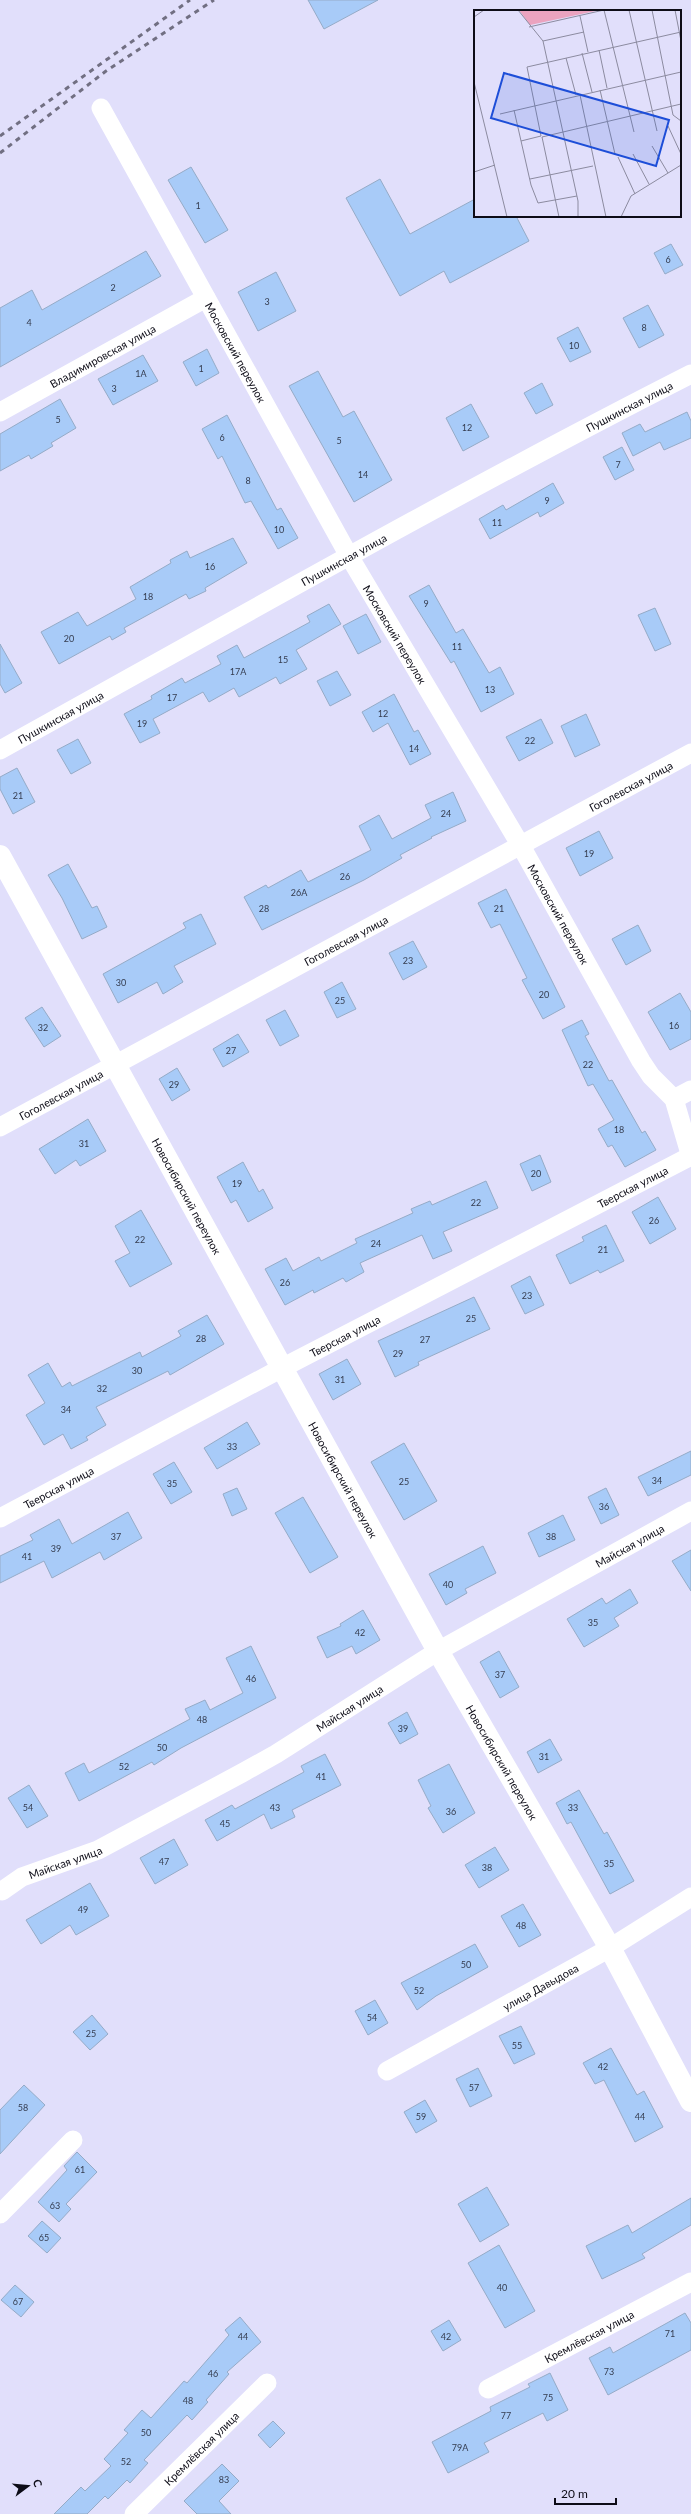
<svg xmlns="http://www.w3.org/2000/svg" width="691" height="2514" viewBox="0 0 691 2514" font-family="Lato,sans-serif">
<rect width="100%" height="100%" fill="#e1dffb"/>
<path fill="#a8cbf8" stroke="#95abc7" d="M308,0h70l-54,29z
M191,167l37,63 -23,13 -37,-63z
M380,179l30,55 65,-35v17h41l13,25 -79,42 -6,-12 -44,25 -54,-98z
M671,244l12,21 -18,9 -11,-21z
M146,251l15,25 -161,91v-59l32,-18 10,20z
M276,272l20,39 -38,20 -20,-39z
M648,305l16,30 -25,13 -16,-30z
M578,327l13,25 -21,10 -13,-24z
M207,349l12,24 -23,13 -13,-24z
M143,355l15,26 -45,24 -15,-26z
M318,371l25,46 11,-6 38,69 -38,22 -65,-116z
M542,383l11,22 -17,9 -12,-21z
M60,399l16,29 -25,15 2,3 -22,13 -2,-4 -29,16v-37z
M471,404l18,33 -26,14 -17,-33z
M687,412l4,9v17l-27,12 -4,-8 -27,14 -11,-23 18,-9 5,8z
M227,415l50,95 4,-2 17,30 -20,11 -27,-48 -6,2 -23,-47 -4,3 -16,-30z
M622,447l12,23 -19,10 -12,-23z
M553,483l11,20 -24,14 -2,-5 -48,27 -11,-20 24,-14 3,5z
M233,538l14,25 -42,25 1,3 -17,8 -3,-5 -62,34 2,4 -14,8 -2,-4 -51,28 -18,-32 37,-20 9,14 49,-27 -6,-12 41,-24 -1,-3 17,-9 3,7z
M429,585l27,48 7,-4 26,44 11,-6 14,27 -33,18 -27,-51 -3,2 -42,-67z
M329,604l12,20 -45,26 11,19 -27,15 -4,-7 -37,20 -5,-9 -25,14 -6,-10 -50,27 7,14 -20,10 -16,-29 28,-15 -1,-3 31,-18 3,5 36,-19 -4,-8 20,-11 7,13 66,-36 -3,-6z
M655,608l16,36 -16,7 -17,-36z
M366,614l15,28 -23,12 -15,-28z
M0,644l22,39 -17,10 -5,-9z
M337,671l14,24 -21,11 -13,-25z
M394,694l20,38 4,-2 13,24 -21,11 -22,-42 -15,9 -11,-20z
M586,714l14,31 -25,12 -14,-31z
M541,719l12,24 -34,18 -13,-24z
M78,739l13,24 -20,11 -14,-24z
M17,768l18,34 -22,12 -13,-25v-12z
M453,792l13,29 -35,16 1,1 -32,17 2,3 -38,22 -102,50 -18,-33 22,-12 2,3 33,-18 7,12 63,-32 -12,-24 20,-11 13,24 39,-21 -6,-13z
M599,831l14,27 -33,18 -14,-28z
M68,864l24,44 5,-2 10,21 -25,12 -20,-41 -14,-23z
M506,889l59,118 -22,12 -21,-39 5,-2 -27,-54 -9,4 -13,-25z
M201,914l15,30 -42,22 9,16 -20,12 -6,-12 -39,21 -15,-29 83,-46 -3,-5z
M638,925l13,26 -25,14 -14,-26z
M413,941l14,26 -24,13 -14,-27z
M342,982l14,27 -19,9 -13,-26z
M680,993l11,19v27l-21,11 -22,-38z
M42,1007l19,29 -17,11 -19,-29z
M285,1010l14,26 -19,10 -14,-26z
M582,1020l7,14 -4,2 24,45 3,-1 30,53 3,-2 11,19 -31,17 -13,-22 -4,2 -10,-18 16,-9 -21,-36 -5,2 -26,-56z
M238,1034l11,18 -26,15 -10,-18z
M177,1068l13,22 -18,11 -13,-22z
M88,1119l18,32 -26,15 -4,-6 -21,14 -16,-25z
M540,1155l11,27 -19,9 -12,-27z
M243,1162l16,30 4,-3 10,19 -25,14 -12,-22 -5,3 -14,-26z
M486,1181l12,27 -55,24 9,19 -19,8 -11,-24 -62,28 4,9 -18,10 -3,-4 -29,15 -1,-3 -28,15 -20,-36 21,-11 7,13 26,-14 2,4 36,-18 -2,-4 58,-26 -2,-4 19,-8 2,4z
M658,1197l18,32 -26,15 -18,-32z
M141,1210l31,54 -42,23 -15,-26 15,-8 -15,-27z
M606,1225l18,36 -24,12 -2,-3 -28,14 -14,-29 28,-14 -2,-4z
M530,1276l14,29 -19,9 -14,-28z
M474,1297l16,32 -72,33 1,3 -24,12 -17,-36z
M207,1315l17,29 -54,31 -2,-4 -72,36 10,18 -20,12 2,3 -17,9 -8,-15 -19,11 -18,-30 19,-12 -17,-28 20,-12 14,24 8,-5 2,4 68,-34 2,5 39,-21 -3,-5z
M347,1359l14,25 -28,16 -14,-26z
M247,1422l13,22 -43,25 -13,-21z
M404,1443l33,58 -33,19 -33,-58z
M691,1451v24l-43,21 -10,-19z
M174,1462l18,30 -21,12 -18,-30z
M237,1488l10,21 -15,7 -9,-22z
M606,1488l13,27 -18,9 -13,-27z
M303,1497l35,60 -28,16 -35,-60z
M128,1512l14,26 -38,22 -4,-8 -48,26 -8,-17 -44,22v-27l33,-16 -3,-5 29,-16 13,25z
M563,1515l12,25 -36,17 -11,-24z
M483,1546l13,27 -31,16 2,4 -21,12 -17,-31z
M691,1550v41l-19,-30z
M630,1589l8,14 -24,15 5,8 -35,21 -17,-28 35,-21 4,6z
M363,1610l17,30 -24,14 -4,-8 -25,12 -10,-21 24,-11 -1,-2z
M251,1646l25,52 -95,50 -27,17 -2,-3 -73,39 -14,-28 19,-10 5,10 101,-54 -5,-10 20,-9 5,10 33,-17 -17,-35z
M499,1651l20,36 -19,11 -20,-36z
M407,1712l11,22 -18,10 -12,-21z
M550,1739l12,21 -24,13 -11,-21z
M325,1754l16,31 -49,25 3,7 -24,12 -7,-15 -47,27 -12,-21 27,-15 3,4 69,-37 -3,-6z
M449,1764l26,49 -32,20 -15,-25 3,-2 -13,-26z
M29,1785l19,31 -21,12 -19,-30z
M579,1790l25,44 3,-2 27,49 -24,13 -39,-72 -4,2 -11,-21z
M174,1839l14,26 -33,19 -15,-26z
M495,1847l14,23 -30,18 -14,-23z
M90,1883l19,33 -33,19 -6,-10 -29,19 -15,-24z
M523,1904l18,31 -22,12 -18,-31z
M475,1944l13,23 -52,29 -19,14 -16,-27z
M375,2000l13,23 -20,12 -13,-24z
M92,2015l16,19 -18,16 -17,-18z
M521,2026l14,28 -21,10 -15,-28z
M611,2048l26,47 7,-4 19,36 -28,15 -31,-62 -9,4 -12,-21z
M478,2068l14,28 -22,11 -14,-28z
M24,2085l21,20 -45,49v-44z
M425,2100l12,21 -21,12 -12,-21z
M77,2152l20,20 -31,32 5,5 -12,13 -21,-20 29,-32 -3,-4z
M487,2187l22,38 -29,17 -22,-38z
M691,2198v27l-49,29 3,4 -43,21 -16,-33 42,-21 4,8z
M42,2221l19,17 -14,15 -19,-17z
M499,2245l36,66 -30,17 -37,-65z
M15,2285l19,17 -13,15 -20,-17z
M685,2313l6,10v27l-83,45 -19,-37 21,-11 3,6z
M240,2317l21,25 -34,30 2,2 -23,26 2,2 -16,18 -5,-5 -43,45 4,3 -18,20 -3,-3 -19,19 -3,-3 -18,18h-33l27,-27 4,4 26,-25 -7,-7 24,-26 -4,-3 18,-20 9,8 33,-37 3,2 42,-48 -4,-5z
M449,2320l12,20 -18,11 -12,-20z
M550,2373l18,37 -21,11 -4,-8 -59,30 5,9 -41,21 -16,-31 59,-31 -1,-4 40,-20 -2,-3z
M273,2421l12,12 -15,15 -12,-13z
M222,2464l17,17 -20,20 12,13h-34l-13,-13z"/>
<g fill="none" stroke-linecap="round" stroke-linejoin="round">
<g stroke="#fff" stroke-width="19">
<path id="s1" d="M101,108l248,448 172,290 120,215 10,15 23,23 17,58"/>
<path id="s2" d="M0,412l206,-114"/>
<path id="s3" d="M0,750c229,-127 457,-257 691,-376"/>
<path d="M674,1099l17,-9"/>
<path id="s4" d="M0,1127l691,-374"/>
<path id="s5" d="M0,1518l282,-150 409,-212"/>
<path id="s6" d="M2,1891l20,-14 76,-27 144,-77 34,-19 162,-103 253,-140"/>
<path id="s7" d="M387,2071l223,-123 81,-51"/>
<path d="M0,2214l73,-74"/>
<path id="s8" d="M488,2389l203,-107"/>
<path id="s9" d="M134,2514l133,-131"/>
</g>
<path stroke="#fff" stroke-width="22" id="s10" d="M0,856l438,795 172,297 81,153"/>
<path stroke="#716f82" stroke-width="3" stroke-dasharray="5 5" stroke-linecap="butt" d="M0,136l190,-136
M0,153l106,-82 108,-71"/>
</g>
<g text-anchor="middle" dominant-baseline="central" stroke-width="3" stroke-linejoin="round" paint-order="stroke">
<g font-size="9" fill="#343c4f">
<text x="198" y="205">1</text>
<text x="668" y="259">6</text>
<text x="113" y="287">2</text>
<text x="267" y="301">3</text>
<text x="29" y="322">4</text>
<text x="644" y="327">8</text>
<text x="574" y="345">10</text>
<text x="201" y="368">1</text>
<text x="141" y="373">1А</text>
<text x="114" y="388">3</text>
<text x="58" y="419">5</text>
<text x="467" y="427">12</text>
<text x="222" y="437">6</text>
<text x="339" y="440">5</text>
<text x="618" y="464">7</text>
<text x="363" y="474">14</text>
<text x="248" y="480">8</text>
<text x="547" y="500">9</text>
<text x="497" y="522">11</text>
<text x="279" y="529">10</text>
<text x="210" y="566">16</text>
<text x="148" y="596">18</text>
<text x="426" y="603">9</text>
<text x="69" y="638">20</text>
<text x="457" y="646">11</text>
<text x="283" y="659">15</text>
<text x="238" y="671">17А</text>
<text x="490" y="689">13</text>
<text x="172" y="697">17</text>
<text x="383" y="713">12</text>
<text x="142" y="723">19</text>
<text x="530" y="740">22</text>
<text x="414" y="748">14</text>
<text x="18" y="795">21</text>
<text x="446" y="813">24</text>
<text x="589" y="853">19</text>
<text x="345" y="876">26</text>
<text x="299" y="892">26А</text>
<text x="264" y="908">28</text>
<text x="499" y="908">21</text>
<text x="408" y="960">23</text>
<text x="121" y="982">30</text>
<text x="544" y="994">20</text>
<text x="340" y="1000">25</text>
<text x="674" y="1025">16</text>
<text x="43" y="1027">32</text>
<text x="231" y="1050">27</text>
<text x="588" y="1064">22</text>
<text x="174" y="1084">29</text>
<text x="619" y="1129">18</text>
<text x="84" y="1143">31</text>
<text x="536" y="1173">20</text>
<text x="237" y="1183">19</text>
<text x="476" y="1202">22</text>
<text x="654" y="1220">26</text>
<text x="140" y="1239">22</text>
<text x="376" y="1243">24</text>
<text x="603" y="1249">21</text>
<text x="285" y="1282">26</text>
<text x="527" y="1295">23</text>
<text x="471" y="1318">25</text>
<text x="201" y="1338">28</text>
<text x="425" y="1339">27</text>
<text x="398" y="1353">29</text>
<text x="137" y="1370">30</text>
<text x="340" y="1379">31</text>
<text x="102" y="1388">32</text>
<text x="66" y="1409">34</text>
<text x="232" y="1446">33</text>
<text x="657" y="1480">34</text>
<text x="404" y="1481">25</text>
<text x="172" y="1483">35</text>
<text x="604" y="1506">36</text>
<text x="116" y="1536">37</text>
<text x="551" y="1536">38</text>
<text x="56" y="1548">39</text>
<text x="27" y="1556">41</text>
<text x="448" y="1584">40</text>
<text x="593" y="1622">35</text>
<text x="360" y="1632">42</text>
<text x="500" y="1674">37</text>
<text x="251" y="1678">46</text>
<text x="202" y="1719">48</text>
<text x="403" y="1728">39</text>
<text x="162" y="1747">50</text>
<text x="544" y="1756">31</text>
<text x="124" y="1766">52</text>
<text x="321" y="1776">41</text>
<text x="28" y="1807">54</text>
<text x="275" y="1807">43</text>
<text x="573" y="1807">33</text>
<text x="451" y="1811">36</text>
<text x="225" y="1823">45</text>
<text x="164" y="1861">47</text>
<text x="609" y="1863">35</text>
<text x="487" y="1867">38</text>
<text x="83" y="1909">49</text>
<text x="521" y="1925">48</text>
<text x="466" y="1964">50</text>
<text x="419" y="1990">52</text>
<text x="372" y="2017">54</text>
<text x="91" y="2033">25</text>
<text x="517" y="2045">55</text>
<text x="603" y="2066">42</text>
<text x="474" y="2087">57</text>
<text x="23" y="2107">58</text>
<text x="421" y="2116">59</text>
<text x="640" y="2116">44</text>
<text x="80" y="2169">61</text>
<text x="55" y="2205">63</text>
<text x="44" y="2237">65</text>
<text x="502" y="2287">40</text>
<text x="18" y="2301">67</text>
<text x="670" y="2333">71</text>
<text x="243" y="2336">44</text>
<text x="446" y="2336">42</text>
<text x="609" y="2371">73</text>
<text x="213" y="2373">46</text>
<text x="548" y="2397">75</text>
<text x="188" y="2400">48</text>
<text x="506" y="2415">77</text>
<text x="146" y="2432">50</text>
<text x="460" y="2447">79А</text>
<text x="126" y="2461">52</text>
<text x="224" y="2479">83</text>
</g>
<g font-size="11" fill="#0d0c17" stroke="#e1dffb">
<text stroke="none"><textPath href="#s1" startOffset="279">Московский переулок</textPath></text>
<text stroke="none"><textPath href="#s2" startOffset="117">Владимировская улица</textPath></text>
<text stroke="none"><textPath href="#s3" startOffset="717">Пушкинская улица</textPath></text>
<text stroke="none"><textPath href="#s3" startOffset="393">Пушкинская улица</textPath></text>
<text stroke="none"><textPath href="#s1" startOffset="603">Московский переулок</textPath></text>
<text stroke="none"><textPath href="#s3" startOffset="69">Пушкинская улица</textPath></text>
<text stroke="none"><textPath href="#s4" startOffset="717">Гоголевская улица</textPath></text>
<text stroke="none"><textPath href="#s1" startOffset="927">Московский переулок</textPath></text>
<text stroke="none"><textPath href="#s4" startOffset="393">Гоголевская улица</textPath></text>
<text stroke="none"><textPath href="#s4" startOffset="69">Гоголевская улица</textPath></text>
<text stroke="none"><textPath href="#s5" startOffset="714">Тверская улица</textPath></text>
<text stroke="none"><textPath href="#s10" startOffset="388">Новосибирский переулок</textPath></text>
<text stroke="none"><textPath href="#s5" startOffset="390">Тверская улица</textPath></text>
<text stroke="none"><textPath href="#s10" startOffset="712">Новосибирский переулок</textPath></text>
<text stroke="none"><textPath href="#s5" startOffset="66">Тверская улица</textPath></text>
<text stroke="none"><textPath href="#s6" startOffset="718">Майская улица</textPath></text>
<text stroke="none"><textPath href="#s6" startOffset="394">Майская улица</textPath></text>
<text stroke="none"><textPath href="#s10" startOffset="1036">Новосибирский переулок</textPath></text>
<text stroke="none"><textPath href="#s6" startOffset="70">Майская улица</textPath></text>
<text stroke="none"><textPath href="#s7" startOffset="175">улица Давыдова</textPath></text>
<text stroke="none"><textPath href="#s8" startOffset="114">Кремлёвская улица</textPath></text>
<text stroke="none"><textPath href="#s9" startOffset="94">Кремлёвская улица</textPath></text>
</g>
</g>
<g transform="translate(474 10)">
<rect width="207" height="207" fill="#e1dffb"/>
<path d="M45,0h81l-70,15z" fill="#eba3bf"/>
<path fill="none" stroke="#8c8ba0" stroke-width="1" d="M44,0l25,31 35,160v16M130,0l30,122M155,0l28,121M178,0l21,105 8,6M201,0l6,31M106,6l8,36M0,7l10,-7M55,17l75,-17M69,31l41,-9M125,40l8,38M108,43l10,39M92,48l10,37M0,72l33,135M126,80l15,64M106,85l26,122M40,100l17,75 7,18 39,-7M26,104l181,-42M194,116l13,28M67,126l-14,-69 154,-35M68,127l139,-33M68,127l17,80M47,131l20,-5M178,136l16,27M159,144l16,30M144,147l17,37M0,162l21,-7M56,169l63,-13M147,207l10,-21 50,-31"/>
<path fill="#1d4ed8" fill-opacity="0.15" stroke="#1d4ed8" stroke-width="2" d="M30,63l165,47 -13,46 -165,-48z"/>
<rect width="207" height="207" fill="none" stroke="#0d0c17" stroke-width="2"/>
</g>
<g transform="translate(28 2486) rotate(74)" stroke="#e1dffb" stroke-width="3" paint-order="stroke">
<path d="M0-3L7 15L0 10L-7 15Z" fill="#0d0c17"/>
<text y="-6" font-size="11" font-weight="bold" text-anchor="middle" fill="#0d0c17">С</text>
</g>
<path d="M555 2498v6h61v-6" fill="none" stroke="#0d0c17" stroke-width="2"/>
<text x="561" y="2498" font-size="12" fill="#0d0c17" stroke="#e1dffb" stroke-width="3" paint-order="stroke">20 m</text>
</svg>
